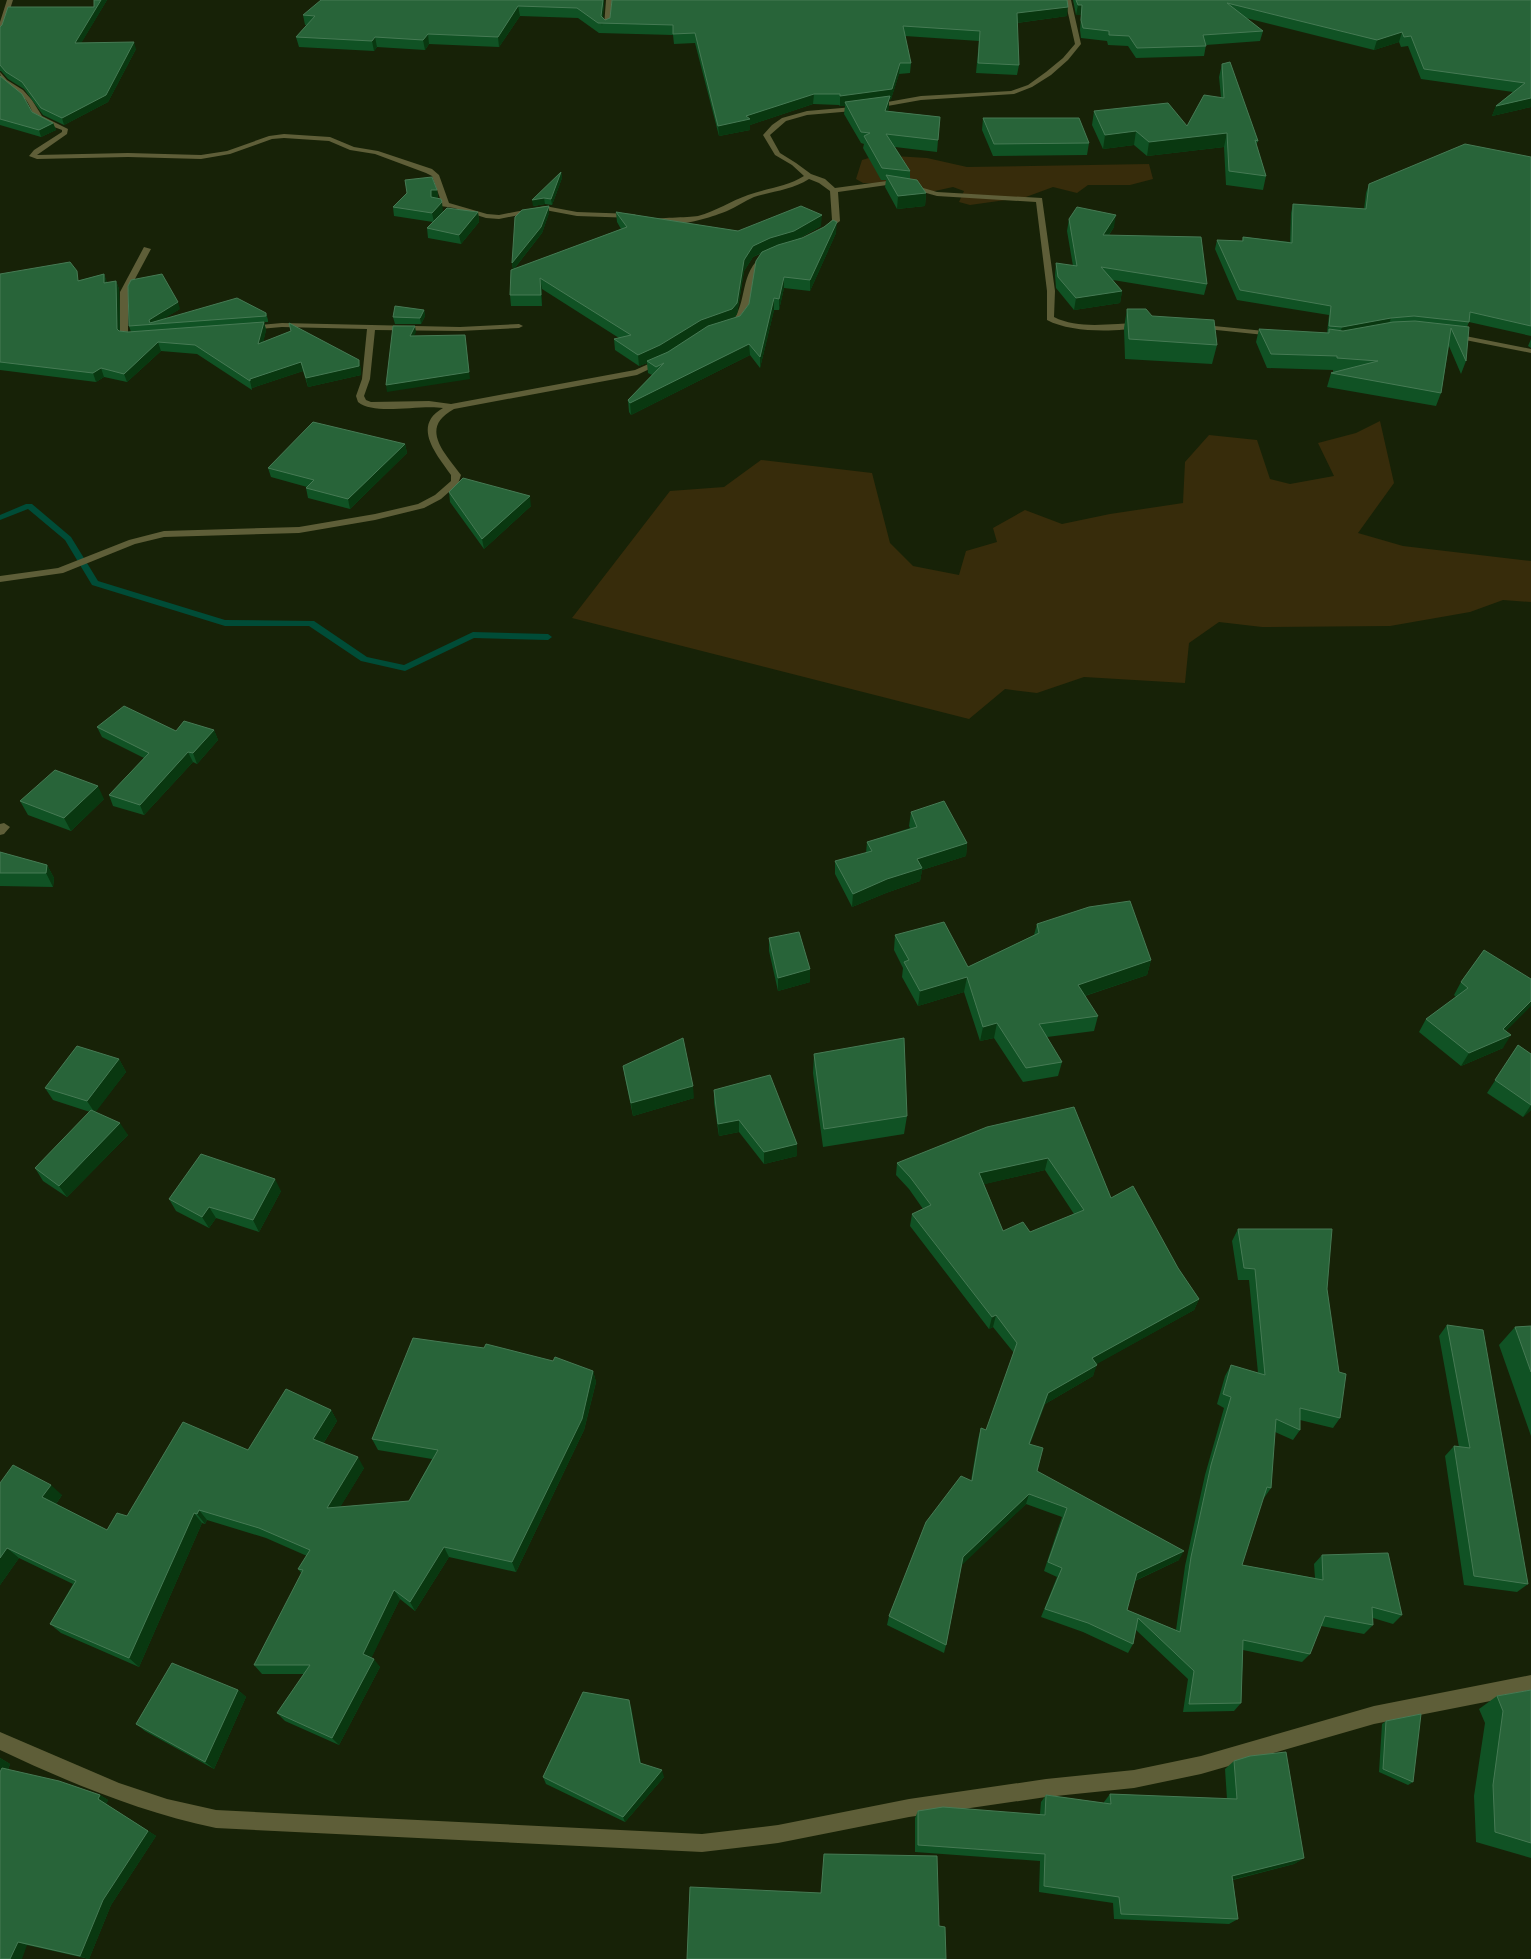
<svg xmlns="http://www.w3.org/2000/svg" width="1531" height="1959" viewBox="0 0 1531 1959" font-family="Helvetica,sans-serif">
<rect width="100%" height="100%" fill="#172207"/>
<path fill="#372c0b" d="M879,155l48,3 40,9 182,-3 4,15 -23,6h-42l-11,8 -24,-6 -27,10 -56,8 -11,-3 5,-11 -11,-4 -27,6 -20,-9 -43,-1 -7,-4 6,-19z
M1380,421l14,62 -36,50 45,13 128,15v41l-28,-2 -33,12 -80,14 -128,1 -43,-5 -30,21 -4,40 -101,-6 -47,16 -32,-4 -36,30 -397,-101 98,-127 54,-4 37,-27 111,13 18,70 23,23 46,9 7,-24 31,-9 -4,-14 32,-18 37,14 48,-10 73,-11 2,-41 24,-27 48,5 13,39 20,5 44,-8 -16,-33 38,-10z"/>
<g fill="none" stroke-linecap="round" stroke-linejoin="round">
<path fill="#004c37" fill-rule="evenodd" d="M26,504h6l39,33 27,44 127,39 89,1 53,36 37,8 69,-33 75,2 4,3 -4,3 -74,-2 -69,33 -44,-10 -52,-35h-84l-133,-41 -27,-45 -37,-31 -28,11v-5z"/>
<path fill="#5e5e38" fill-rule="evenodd" d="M7,0h6l-10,31 -3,2v-11z
M606,0h6l-2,26 -3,2 -3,-2z
M1065,0h6l10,44 -13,16 -17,15 -19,12 -18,7 -93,6 -56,10 -58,5 -21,6 -16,14 10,18 16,10 15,11 14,5 10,9 52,-7 26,4 24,7 105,6 13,93 -1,26c25,13 59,6 86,6h3v4c-27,5 -72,6 -96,-7v-29l-11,-89 -99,-6 -25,-7 -25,-4 -49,7 2,29 -16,12 -4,-2 12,-11 -2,-29 -11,-8 -10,-4c-17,11 -36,12 -55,18 -9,4 -18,10 -27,14 -17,7 -59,20 -75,9 4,-3 36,-2 46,-4 18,-5 33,-15 50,-21 19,-7 39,-8 56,-19l-12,-11 -17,-10 -12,-20 9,-10 10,-7 25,-7 58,-5 56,-10 90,-5 17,-6 18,-13 17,-14 12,-14z
M0,72l7,8 16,10 9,10 10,16 26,13 -1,5 -30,21 91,-2 73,2 26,-4 42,-15 15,-2 46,3 24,10 24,4 54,18 7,6 10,28 38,11 12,1 46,-9 32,6 57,2 4,2 -4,2 -57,-2 -32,-6 -46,9 -13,-1 -32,-10 -20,-3v-4h7l-9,-25 -6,-3 -51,-19 -25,-4 -21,-9 -45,-3 -12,1 -42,15 -29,5 -73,-2 -91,2 -8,-3 5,-6 28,-18v-2c-8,-3 -20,-7 -26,-12 -4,-5 -6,-13 -10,-18 -8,-10 -26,-14 -26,-28z
M144,247l7,2 -23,43v41l12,4c-6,5 -15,3 -20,-3v-42z
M764,254l7,2 -15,15 -7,37 -11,18h-6l-1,-2c18,-24 7,-50 33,-70z
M282,323l178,4 59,-3 4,2 -4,2 -59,3 -85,-1 -5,49 -6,17 2,4 5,2 58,-1 22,3 184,-34 27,-12 4,3 -29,14 -183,34c-35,19 -10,43 7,66l-3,9 -17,15 -17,9 -49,12 -76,13 -135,4 -29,7 -72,29 -63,9v-6l58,-8 71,-28 35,-9 135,-4 76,-13 43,-10 17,-9 16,-14v-6c-14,-20 -40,-49 -8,-67 -23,-4 -68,8 -85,-6l-2,-6 6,-17 5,-50 -85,-2 -34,3 -4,-2 4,-2z
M1194,324l80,8 4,2 -4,2 -77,-8 -4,-2z
M1450,333l81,16v4l-81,-16z
M4,823l6,4 -6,7 -4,1v-11z
M1531,1675v18l-157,31 -173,50 -67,14 -88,9 -137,20 -131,26 -76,9 -486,-24c-76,-16 -146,-45 -216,-78v-18l119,51 48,16 49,11 486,24 76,-9 131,-26 137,-20 88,-9 67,-14 173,-50z"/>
</g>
<path fill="#105224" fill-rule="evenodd" d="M94,0h13l-26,43 55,6 -28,53 -44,23 -21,-10 -19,-26 -16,-10 -7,-8h-1v-44l94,-20z
M604,0l-1,17 2,3 462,-4 -50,7 2,42 -2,10 -41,-2 3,-32 -74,-5 6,27 -1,10 -11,1 -8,25 -2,1 -1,11 52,6 -3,35 -42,-5 15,24v8l16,14 -1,13 -28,3 -12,-22 1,-7h-5l-18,-32 1,-4 -3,-1 -17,-29 1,-8h-5l-1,-1 -26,-1 -63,21v5l-31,6 -24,-93 -21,1 -1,-9 -74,-2 -21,-15 -58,-2 -21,31 -70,-3 -4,6 -48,-3 -3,4 -75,-4 -3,-10 11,-12h-2l-2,-10z
M1073,0h458v107l-39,9 4,-10 17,-14 -92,-13 -13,-33 -7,1 -2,-5 -25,8 -128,-32 17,13 -3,10 -54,4 -2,11 -68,2 -8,-12 -20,-1 -1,-4 -26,-3 -1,-8 1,-15h-5z
M1222,64l36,77 -2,4 10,31 -3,14 -37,-5 -2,-38 -77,9 -13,-11 -31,4 -11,-24 2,-14 93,15 34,-29 -2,-20z
M0,76l32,36 21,11 3,7 -15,7 -41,-12z
M983,118l106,25 -2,12 -94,1 -11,-26z
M1531,157v179l-62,-14 -2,5 -1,34 -5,13 -12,-28 -8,47 -5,13 -109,-19 4,-14 5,-1h-3v-2l-66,-2 -11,-26 3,-13 68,4 2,-18 -92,-15 -22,-51 2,-9 25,1 1,-4 47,5 1,-29 2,-9 71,5 2,-16 3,-9z
M561,172l1,6 -10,27 -7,-1 -12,2z
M405,180l32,10 1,8 5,14h35l1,10 -18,22 -33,-6 -1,-10 6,-6 -39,-6 -1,-9 14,-14z
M616,212l122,19 83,-5 -21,12 36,-5 -26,58 -26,-3 -5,22h-5l-14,58 -10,-13 -119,60 -2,-3 -1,-12 24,-25 -4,-2 -1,-10 -8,3 -24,-16 -1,-11 5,-1 -77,-49v17h-31l-1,-11 3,-26 -1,-6 37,-50 -7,20 -28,36 107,-40 -4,-7zM762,253l-13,51 -9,12 -6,2 3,-4 7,-43 9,-14zM701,330h2l-37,23z
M1069,219l45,8 -5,8 98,49 -3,11 -91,-15 9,11 -2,12 -46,7 -18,-22 -1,-13 1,-12 17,3 -6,-35z
M0,274l80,6 24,-6 3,9 9,-2 3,8 1,42 11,1 -2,-6 51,-17 -19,11 105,-7 2,7v2h-4l2,8 -3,12 28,-11 -2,-8 72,46v6l-53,12 -5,-16 -51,17v2l-55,-36 -36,-3 -34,31 -23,-5 -8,5 -96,-12z
M1127,309l25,7 65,29 -5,19 -87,-5 -1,-31z
M424,310l1,6 -4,8h-26l-2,-7z
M1531,339v9l-3,-2z
M405,444l2,9 -57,56 -42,-11 -2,-10 1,-1 -36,-10 -3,-9z
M449,492l82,14 -47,43 -34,-47z
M97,727l79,4 38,-1 4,10 -21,24 -4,-2 -49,53 -31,-9 -4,-11 35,-37 -42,-21z
M104,799l-33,32 -43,-16 -8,-14z
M911,812l56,31 -1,13 -44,14 -2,11 -34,12 -34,14 -17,-33v-13l31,-8 1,-11 43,-14 -1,-2z
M0,852l47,13 7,13 -1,9 -53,-1z
M1037,924l114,36 -4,15 -62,21 13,20 -4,15 -47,6 15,25 -4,14 -35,6 -29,-44 -14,3 -16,-49 -46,14 -16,-29 1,-9 -9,-18 1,-15 73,32 66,-32z
M769,938l41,44 -32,9 -9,-40z
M1484,950l22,81 -3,17 -42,18 -42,-34 7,-13 30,-22 -2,-2 7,-13z
M1518,1045l13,9v56l-8,7 -36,-24z
M814,1054l93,62 -3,18 -81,13 -10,-74z
M119,1059l7,13 -31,40 33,23 -61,62 -24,-16 -8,-13 55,-56 -37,-12 -8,-12z
M623,1066l71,32 -61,18 -8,-38z
M714,1090l83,54v12l-33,8 -25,-32 -20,4 -5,-33z
M1074,1107l37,91 67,70 21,31 -5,11 -98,54 -3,12 -48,28 -15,40 7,27 142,89 -44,21 -8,29 49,20 9,-64 20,-91 19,-67 -7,-4 8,-28 6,-11 27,8 -9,-93h-11l-6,-39 6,-12 89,60 13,129 -7,10 -33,-8v10l-7,10 -18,-8 -4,56 -7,10h-1l-21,67 73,13 -1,-14 8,-9 80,60 -9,9 -20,-6v7l-9,9 -43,-8 -11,28 -8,8 -59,-12 -2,53 -7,8 -51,1 5,-33 -52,-49 -3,14 -5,9 -45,-21 -42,-15 16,-40 -13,-6 18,-54 -36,-13 -64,60 -16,81 -2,8 -57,-28 2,-9 82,-135 7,-42 3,-11 5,2 28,-77 -21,-26 -4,2 -79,-103 2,-12 11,-5 -14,-20 -13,-14 1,-12zM1045,1170l29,44 -44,18 -27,-1 -19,-47z
M281,1191l-22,41 -43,-14 -7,10 -33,-17 -7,-12z
M1447,1325l81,259 -11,8 -53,-7 -19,-129 9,-10 5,1 -20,-111z
M1531,1326v110l-32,-91 16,-18z
M593,1371l3,11 -12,48 -68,142 -67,-15 -34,54 -15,-12 -29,59 9,9 -41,78 -54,-24 -8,-8 27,-39h-42l-8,-9 48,-91 -4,-5 9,-13 -41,-18 -59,-18 -2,4 -3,-1 -63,144 -78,-34 -11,-9 23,-40 -54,-26 -19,27v-102l62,12 -6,9 51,26 20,-14 121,-66 83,-40 6,11 -14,23 41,24 -24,39 69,-6 23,-42 -54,-9 -6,-11z
M238,1690l8,7 -32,72 -69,-38 -9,-7z
M1531,1690v168l-55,-16 -2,-46 11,-73 -6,-14 18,-13z
M631,1707l10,57 23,13 -39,45 -79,-38 -3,-7z
M1386,1721l27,61 -5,3 -29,-13 3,-48z
M0,1758l10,6 -2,6 92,25 8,5 -2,4 50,32 -45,69 -22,54 -62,-14 -27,14z
M1234,1761l70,97 -10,6 -61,16 5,39 -9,5 -115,-5 -1,-16 -74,-11 1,-31 -125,-9v-34l3,-7 122,3 1,-12 5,-7 58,8v-1l6,-8 117,5 -2,-30z"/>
<path fill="#093810" d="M101,0h6l-30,50 -2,-7z
M603,0h1l-2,26 -1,-10z
M1078,5h4l-1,10h-5z
M518,6l2,10 -21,31 -1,-10z
M1068,7l-1,9 -51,7 1,-10z
M1402,32l-3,10 -25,8 3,-10z
M428,34l1,10 -4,6 -2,-10z
M375,37l2,10 -3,4 -2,-10z
M134,42l2,7 -28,53 -44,23 -2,-7z
M900,63l-1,11 -8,25 -2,1v8l-4,14 -40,-20v4h-5v-10z
M814,94l-1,10 -63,21v5l-31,6 -1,-10 28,-10z
M1531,98v9l-39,9 4,-10z
M53,123l3,7 -15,7 -2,-7z
M1136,131l-2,14 -31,4 2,-14z
M1227,133l-3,14 -77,9 2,-14z
M561,172l1,6 -10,27 -1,-6z
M431,190h6l1,9 -7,-2z
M926,193l-1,13 -28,3 1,-13z
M544,198l1,6 -12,2 -1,-6z
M442,202l1,10 -9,10 -2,-9z
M549,206v7l-7,20 -29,37 -1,-7z
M478,212l1,10 -18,22 -2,-9z
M822,215l-1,11 -27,15 -24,7 -17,9 -9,14 -7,43 -5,6 -31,10 -40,26 -14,5v2l-8,3 -1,-11 115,-109 17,-8z
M1116,215l-2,12 -13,19 2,-11z
M837,222l-1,11 -26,58v-11z
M104,274l3,9h-3z
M784,277v11l-5,22v-11z
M540,278l2,11v17l-1,-11z
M116,281l3,8 1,49 -3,-9z
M1122,291l-2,12 -46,7 2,-12z
M774,298v12l-14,58v-11z
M178,302l2,7 -25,15h-5l-1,-4z
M424,310l1,6 -4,8 -1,-6z
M1391,318l-3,9 -49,9 3,-9z
M264,322l2,8 -5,23 -3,-9z
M415,326l1,6 -5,10 -1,-6z
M158,342l3,9 -34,31 -3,-8z
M466,342l4,37 -83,13 -1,-7z
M749,344l1,11 -119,60 -1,-12z
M359,360l2,9v6l-53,12 -2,-9z
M301,362l2,9 -51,17v2l-2,-9v-2z
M101,368l3,9 -8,5 -3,-9z
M405,444l2,9 -57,56 -2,-10z
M530,496l1,10 -47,43 -2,-10z
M214,730l4,10 -21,24 -4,-11z
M188,752l5,10 -49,53 -4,-10z
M98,786l6,13 -33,32 -7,-13z
M967,843l-1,13 -44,14 -2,11 -34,12 -34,14 1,-13 64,-35z
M47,865l7,13 -1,9 -7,-14z
M1151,960l-4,15 -72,24 3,-14z
M810,969v13l-32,9v-13z
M967,977l-3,15 -46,14 2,-15z
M1531,1001v5l-36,36 8,-13z
M997,1023l-3,15 -14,3 3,-14z
M1511,1035l-8,13 -42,18 8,-13z
M119,1059l7,13 -31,41 -8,-12z
M693,1086l1,12 -61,18 -2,-13z
M1531,1105v5l-8,7z
M739,1120v12l-20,4 -1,-12z
M120,1123l8,12 -61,62 -8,-11z
M797,1144v12l-33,8v-12z
M1048,1158l-3,12 -68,16 2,-13z
M275,1179l6,12 -22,41 -6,-12z
M209,1207l7,11 -7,10 -7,-11z
M1199,1299l-5,11 -106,59 4,-11z
M996,1315l-3,12 -4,2 3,-12z
M1097,1365l-4,11 -48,28 3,-11z
M593,1371l3,11 -12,48 -68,142 -4,-10z
M331,1410l6,11 -18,29 -6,-11z
M358,1457l6,11 -31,51 -6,-11z
M51,1485l11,10 -9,13 -11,-11z
M1029,1494l-3,10 -65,62 2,-9z
M199,1510l8,10 -2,4 -8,-10z
M194,1513l8,10 -63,144 -10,-9z
M444,1547l5,10 -34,54 -5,-9z
M7,1548l12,10 -19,27v-27z
M1184,1551l-5,9 -47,22 5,-9z
M394,1590l6,9 -31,64 -6,-9z
M374,1659l6,8 -41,78 -7,-7z
M238,1690l8,7 -32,72 -9,-7z
M629,1700l2,7 11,63 -2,-7z
M0,1758l10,6 -4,10 -6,-3z
M662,1770l2,7 -39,45 -2,-5z
M100,1795l8,5 -2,4 50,32 -45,69 -22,54h-1l-8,-3 18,-157z
M1304,1858l-10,6 -71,18 9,-6z
M18,1942l9,3 -5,14h-12z"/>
<path fill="#286439" stroke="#467a54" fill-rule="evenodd" d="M94,0h7l-26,43 59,-1 -28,53 -44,23 -21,-10 -19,-26 -16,-10 -6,-7v-38l2,-2 6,-18h86z
M321,0h282l-2,16 4,4 5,-2 2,-18h455l1,7 -51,6 2,52 -41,-2 2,-32 -77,-5 8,37h-11l-8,26 -52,7v-2h-26l-68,22 4,3 -32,7 -23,-93 -22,1v-9l-75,-2 -21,-15 -59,-2 -20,31 -70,-3 -5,6 -48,-3 -3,4 -76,-4 19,-21 -12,-1z
M1076,0h455v98l-35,8 29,-23 -101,-14 -13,-33 -7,1 -2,-5 -25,8 -150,-37 36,28 -60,4 3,11 -69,2 -8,-12 -20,-1v-4l-26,-3 -2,-8 1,-15h-4z
M1230,62l28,79 -3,-1 11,36 -37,-5 -2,-38 -78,9 -13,-11 -31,4 -11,-24 74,-8 19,23 17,-31 20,3 -2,-34z
M0,76l22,18 10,18 21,11 -14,7 -39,-11z
M890,96l-5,15 55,6 -2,23 -52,-6 24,37 -28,-3 -18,-32 6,-3 -9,-1 -16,-30z
M983,118h96l10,25 -95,1z
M1465,144l66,13v169l-61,-14 -1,10 -55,-6 -23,2 -49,9 -13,-1 2,-20 -91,-16 -23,-50 26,1v-4l49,6 1,-39 73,5 3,-25z
M561,172l-10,27 -7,-1 -12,2z
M886,175l31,5 9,13 -28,3z
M432,177l5,13h-6v7l10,2 1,3 -10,11 -39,-6 14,-14 -2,-13z
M549,206l-8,21 -29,36 3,-46 7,-7z
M801,206l21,9 -28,16 -24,7 -17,8 -9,14 -7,43 -5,6 -31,11 -41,25 -22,10 -24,-16 17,-4 -91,-57 1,17h-31l1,-25 116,-43 -11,-15 122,19z
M1077,207l39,8 -13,20 98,2 6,47 -106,-17 21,24 -46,7 -18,-21 -2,-14 21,3 -8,-47z
M447,208l31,4 -19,23 -32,-7z
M833,220l4,2 -27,58 -26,-3 -5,22 -5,-1 -14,59 -11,-13 -119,59 -2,-3 36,-37 -8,4 -9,-6 21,-9 40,-26 32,-10 9,-12 7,-43 6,-9 16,-7 24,-7 22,-11z
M70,262l7,9 1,10 26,-7v9l12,-2 1,48 2,2 9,1 136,-10 -6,22 33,-13 -2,-8 70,37v6l-53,12 -5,-16 -51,17v2l-55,-36 -37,-3 -34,32 -23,-6 -8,5 -93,-11v-88z
M162,274l16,28 -29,18 1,3 87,-25 29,15v3l-137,10 -1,-40 3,-6z
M395,306l29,4 -4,8 -27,-1z
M1127,309h19l6,7 62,4 3,25 -88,-6z
M1415,321l54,6 -3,34 -15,-33 -10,65 -110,-20 47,-12 -41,-3v-2l-66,-2 -12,-25 70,4v-4l14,2 50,-9z
M393,326h22l-5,10 55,-1 4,37 -83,13z
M313,422l92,22 -57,55 -42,-11 8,-8 -46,-12z
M463,478l67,18 -48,43 -33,-47z
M124,706l52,25 8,-10 30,9 -21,23 -5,-1 -48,53 -31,-10 40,-42 -52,-26z
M55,770l43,16 -34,32 -44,-17z
M944,801l23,42 -50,16 5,9 -35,11 -34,15 -18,-33 37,-10 -5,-9 50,-15 -6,-15z
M0,852l47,13 -1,8h-46z
M1130,901l21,59 -73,25 20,31 -59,8 23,38 -36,6 -29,-45 -14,4 -16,-50 -47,14 -16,-29 5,-2 -14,-25 49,-13 24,45 71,-34 -2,-9 52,-17z
M799,932l11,37 -32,9 -9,-40z
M1484,950l47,29v22l-28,28 8,6 -42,18 -43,-34 42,-31 -7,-6z
M683,1038l10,48 -62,17 -8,-37z
M904,1038l3,78 -83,13 -10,-75z
M1518,1045l13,9v51l-36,-25z
M77,1046l42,13 -32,42 -42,-13z
M770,1075l27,69 -33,8 -25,-32 -21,4 -4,-34z
M1074,1107l37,91 22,-12 45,82 21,31 -107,59 5,7 -49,28 -19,51 14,4 -6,23 147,80 -47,22 -10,37 53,22 11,-75 20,-92 20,-68 -8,-3 8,-29 34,10 -10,-106 -11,-1 -6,-39h94l-5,60 12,83 7,2 -6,44 -40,-10v22l-24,-11 -5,69 -4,-1 -25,78 81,15 -1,-25 66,-2 14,62 -30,-8 1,18 -48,-9 -15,38 -67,-14 -2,63 -52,1 5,-33 -56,-53 -5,26 -45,-21 -43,-14 17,-41 -14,-6 19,-54 -38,-14 -66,63 -17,88 -57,-29 37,-94 35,-46 11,5 9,-53 5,2 31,-87 -21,-28 -4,2 -80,-103 19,-9 -21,-28 -13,-14 90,-36zM1048,1158l36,52 -54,22 -7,-10 -20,9 -24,-58z
M91,1110l29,13 -61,63 -24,-18z
M201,1154l74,25 -22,41 -44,-13 -7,10 -33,-18z
M1447,1325l36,5 45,254 -54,-8 -20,-130 16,2z
M1531,1326v46l-16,-45z
M413,1338l71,10 2,-4 67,17 2,-4 38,14 -11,48 -70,143 -68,-15 -34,55 -16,-12 -31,64 11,5 -42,79 -55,-25 33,-48h-56l49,-95 -5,-1 12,-19 -51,-22 -60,-18 -2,4 -3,-1 -65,145 -79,-34 26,-43 -69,-33 -7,10v-75l13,-18 38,20 -9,12 65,33 10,-17 10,3 56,-94 65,28 38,-61 45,21 -18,29 45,18 -31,51 82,-7 29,-51 -66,-11z
M172,1663l66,27 -33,72 -69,-38z
M1531,1690v153l-36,-11 -2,-47 10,-74 -6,-15z
M583,1692l46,8 11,63 22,7 -39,47 -80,-40z
M1421,1714l-8,68 -30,-13 3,-48z
M1286,1752l18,106 -72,18 6,43 -117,-5 -2,-17 -75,-11 1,-32 -127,-9v-34l25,-4 102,8 1,-20 65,9 -1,-10 127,5 -3,-38 16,-5z
M2,1768l57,13 41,14 -2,4 50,32 -45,69 -23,56 -62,-14 -8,17h-10v-187z
M824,1854l113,2 2,70 6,1 1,32h-259l3,-72 131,6z"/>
</svg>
